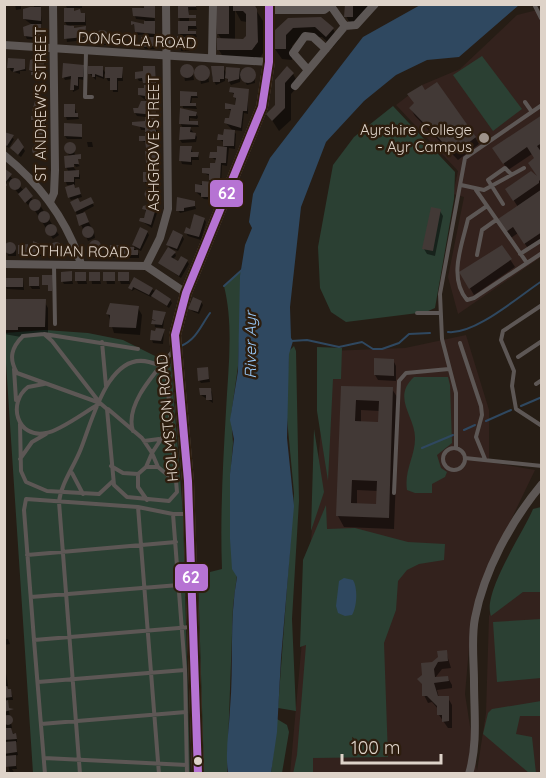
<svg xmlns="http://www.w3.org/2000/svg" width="546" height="778" viewBox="0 0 546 778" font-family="Quicksand,sans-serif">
<rect width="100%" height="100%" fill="#261d15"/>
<path fill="#33221d" d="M541,6v251l-83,57 -10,-37 16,-80 -11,-3 5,-23 -62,-66 26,-20 38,-16 57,-54 24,-6z
M466,335l23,75v52l46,8 -38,79 -25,65 -7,80 12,77 9,-58 3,-97 4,-8 30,-16h18v181l-251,1 38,-423 77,-3z"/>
<path fill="#2b4033" d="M482,56l40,53 -29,22 -40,-56z
M393,106l62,66 -1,27 -19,109 -9,4 -80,10 -15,-10 -11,-24 -2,-41 15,-82 21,-28z
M242,269l-4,97 -7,50 2,27 -3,36 3,87 4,9 -4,31 -6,167h-23l-6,-198 24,-6c-2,-53 1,-106 4,-158 2,-41 8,-85 -2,-125z
M45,330l43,3 35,7 48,24 12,150 7,259h-157l-29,-440z
M294,346l2,5 3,150 -7,118 4,92 -18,-3 16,-215 -8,-85 3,-57z
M317,347l25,1 -1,31h-8l-5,102 -11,-70z
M414,377h34l2,8 2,58 -15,12 4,13 6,4 -2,5 -13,7v9h-17l-8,-3c-3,-19 8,-34 8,-51 1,-22 -24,-41 -1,-62z
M314,429l10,63 -13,39z
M326,505l1,24 28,-1 53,14 37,2 -1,16 -25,4 -12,6 -9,11 -2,29 -12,33 4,114 -75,1v15l-20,1 4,-19 9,-110 -6,2 3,-87z
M541,507v85h-18l-32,24c-9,-23 32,-83 42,-107z
M541,619v59l-44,4 -4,-60z
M541,701v15h-21l-4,18 16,3 4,36h-7l-46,-39 5,-21 4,-4z
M277,719l10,6 2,7 -7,41 -11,1z"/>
<path fill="#2f4860" d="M422,4l97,1 -60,52 -32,3 -31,15 -32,26 -38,41 -25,65 -11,100 1,31 2,3 -4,13 -2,84 7,68 -13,152 -4,74 -6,41h-43c-3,-22 1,-42 2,-64 4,-44 -1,-89 7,-132l-5,-8 -2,-30v-65l4,-35 -4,-19 8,-49 2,-95 5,-31 7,-17 -3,-6 4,-28 17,-36 93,-121z
M344,578l9,2c5,8 4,27 -1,35l-7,1 -7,-3 -2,-7 3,-25z"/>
<path fill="#0007" fill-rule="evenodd" d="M15,4h6v5l-5,1z
M33,4h9l-2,3 2,17h-3l3,16 -15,-1 -2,-4 9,-9 -10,-7 11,-10z
M65,4h17v4h-10l2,4 11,2 1,11h-15l3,4 11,-1 1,12 -19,2 -2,-15h3l-3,-5 3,-12z
M195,4l2,6h-8v12h6l2,7h-8v3h6l2,5h-14l8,5 -2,9h-8l-2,-46z
M218,4h14l3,6h21l7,11v32l-5,8 -33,-1 -6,-10 3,-10 -4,-6zM235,10l6,11 6,1 1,14 -4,4h-9z
M346,4h27l-21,23 -6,-11z
M154,6l2,43h-11l-2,-3 5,-8 -2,-4 -8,1 -5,-12 12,3v-6l-9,-1 -3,-10z
M289,20l44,9 6,11 -6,7 -11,-10 -23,1 -7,8v14l-10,-1 -7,-10z
M102,32l7,5v8h-11l-2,-3v-9z
M24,61l2,10h-6v3l-9,-3 -2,-4z
M45,62l1,13 -12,3 -3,-8z
M65,65l18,1 2,3 -1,11 -5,-1v10l-6,3 -1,-13 -7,1 -1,-2z
M182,66l10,1 2,13 -9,1z
M155,67l3,84h-3l3,15h-9l-2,-23 -7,-3 9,-4 -2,-6h-6l-1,-3v-4l7,-1 -1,-5 -9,-1 -2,-3 13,-11 -9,-7 9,-7 -4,-7h-5l-2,-3z
M198,67h9l2,15 -8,2z
M213,67l10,1 4,6 12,-5 4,6v-6l11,1 1,13 -8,2 -6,-9 -1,6 -9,3 -6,-10v6l-9,4 -4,-8z
M102,68l5,7 15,-6 1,12h-5v11h-5l-1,-11h-4l-4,-8v6l-8,-3v4l-7,-7z
M293,74l6,11 -8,9v26l-12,11 -11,-17 8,-8v-26z
M248,91v23l-4,-1 -2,18 -9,-1 3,4 -1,15 -6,-1 -2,18 -5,-1 -1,19 -7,-1 -1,17 -9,-1 -8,-7 1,-7 13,-3v-6l-6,-3 13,-8v-4l-6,-4 13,-9 1,-5 -6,-4 14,-8 -7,-8 4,-3 2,-9 -6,-3 10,-2 -1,-11 -4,-3z
M181,93h15l2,5h-6l-1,6h4l2,5 -14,-1z
M36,102h9l2,3 -1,10h-3l3,5v9h-2l2,14h-7l7,13 -8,4 -5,-11 7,-4 -3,-5v-9h2l-7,-11 11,-5 -8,-1 -1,-3z
M415,104l60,33 4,7 -21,16 -43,-44 -4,-7z
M74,106l5,13 -12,1 -1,-3z
M181,109l15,4 2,4 -1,2 -7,-1v4l7,1 2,4h-10l8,10 -1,5 -14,1 -2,-3 3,-12 -3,-5z
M542,116v125l-13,9 -11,-17 -7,5 -7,-11 14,-20 -7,-11 20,-23 9,7 -4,-21 -4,-5 -24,16 -10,-15z
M81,126l1,13h-15l-2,-3z
M4,133l10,6 -5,9 -5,-3z
M18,140l7,11 -4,6 -8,-6z
M87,142h5l1,5h-5z
M66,144h7l2,12 6,1v2h-10l9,7 -4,1 -5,-7 -2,2 11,13v4h-5v6h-8l-1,-3 3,-10 -3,-5 3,-10z
M191,148l2,5h5l1,7h-7v5l-10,-1 -1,-3z
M156,169l2,20h-4l3,12 -9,-1 -2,-7 5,-1 -6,-10z
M4,170l30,31 2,-2 23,36 -6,4 -23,-36 -2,2 -20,-24 -4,4z
M75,189l5,2 2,6 -11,3 -2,-3z
M90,199l4,7 -11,6 11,20 1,6 -7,3 -16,-38 8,1z
M194,202l2,7 -16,4 -2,-3z
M145,208l10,2 2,3 -5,15 -11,-7 5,-6z
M440,211l3,5 -8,40 -8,-2 -3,-5z
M204,219l2,3 -5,18 -13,-4 -2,-3z
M147,232l2,3 -8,16 -6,-3 4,6v4h-12l-2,-9h11l-3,-4z
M182,236l2,3 -6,12 -8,-3 -2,-3z
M55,242l9,8 -5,8 -8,-8z
M90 248a6 6 0 1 1 12 0a6 6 0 1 1-12 0Z
M12,243l4,5v8h-8l-2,-11z
M28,246l2,10h-8l-2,-3z
M41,246l2,10h-8l-1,-3z
M120,247l2,11h-9l-1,-3z
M502,247l13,20 -41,28 -13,-22z
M175,253l1,3 -4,4 6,3 9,-2 2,3 -8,14 -21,-15z
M71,273l2,11h-9l-2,-3z
M85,273l2,11h-9l-1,-3z
M105,273h9l1,11h-8z
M128,273l2,11h-9l-1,-3z
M91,274h8l2,10h-9z
M23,279l1,11 -17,-1 -2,-3z
M38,279l2,10h-8l-2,-3z
M134,279l36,21 2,3 -3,5 -17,-13 -1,2 -16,-8 -3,2 -2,-3z
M4,301h40l4,7v26h-27v3l-17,-3z
M201,302l2,3 -4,9 -7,-3 -2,-3z
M138,308l4,7 -2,20 -26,-2 -6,-19z
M165,313l-2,15 -8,-1 -1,-8z
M164,331l-1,13 -10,-1 -1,-3z
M393,360l3,6v15l-18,-1 -3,-5z
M207,368l3,14 -9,1 -2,-3z
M342,387l50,2 7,11 -5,129 -50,-2 -6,-11zM361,410l19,1v13l-19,-1zM357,490l21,1v14h-21z
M210,389l2,3 1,11 -12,-8z
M4,639h4l2,5 -6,1z
M446,652l5,16 -9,1 -7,9h13l4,7v3l-15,2 2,8h9l4,7v23h-4l-9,-13 -1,-6 -6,-7 -4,1 -4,-8 8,-31z
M4,661l4,25 -4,1z
M4,690l8,4 1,6h-6l5,28h-3l8,10v4h-2l3,13 -4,1 3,13h-5l3,5h-8l3,-1 -5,-20z"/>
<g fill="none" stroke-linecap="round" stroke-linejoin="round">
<path stroke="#2f4860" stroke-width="2" d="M224,286l20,-18
M448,332c27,3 71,-36 94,-51
M291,341l16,-1 32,7 23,-5 11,7h9l17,-6 10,-9 21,-1
M181,346c16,-7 20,-21 29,-33
M521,406l21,-9
M486,421l25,-11
M464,430l11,-5
M422,448l31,-13"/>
</g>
<path fill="#423936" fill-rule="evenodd" d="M178,4h18v3h-8l1,8h7v3h-18z
M216,4h13v30h-12z
M233,4h21l3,5 1,33 -6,8h-35v-12l26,1 3,-3v-22l-3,-3h-10z
M345,4h8v13h-9z
M144,5h11v13l-22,-2 -1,-8h12z
M30,7h11v14l-18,-2v-10z
M64,8h10v3l6,-2 1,4h4v9h-21z
M321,17l13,11 -8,9 -11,-10 -22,1 -7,7v14h-12v-18l14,-13z
M131,21l13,3v-3h11v13l-20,-2 -1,-8 -3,1z
M178,21h18v5h-8v5h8v3h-18z
M31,24h10v14l-17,-2 -1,-9z
M64,25l10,1v2l12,-2 -1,11 -21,2z
M95 37a7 7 0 1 1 14 0a7 7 0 1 1-14 0Z
M177,36l14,2 -4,10h-10z
M141,37h14v9l-13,1z
M8,58l17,1v10l-12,3 1,-4h-7z
M33,59l12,1 -3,15h-11v-3h3l-5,-2 1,-10z
M63,63l21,2 -1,12h-5v9l-4,-1v5h-4l1,-14 -9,2z
M180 71a7 7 0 1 1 14 0a7 7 0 1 1-14 0Z
M194 73a8 8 0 1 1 16 0a8 8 0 1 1-16 0Z
M88,66h15v11l-8,-3v3h-3v-3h-4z
M143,66h12l1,17h-13l-1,-5 -7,1v-7l8,-1z
M211,66h13v13h-4v3h-7z
M287,66l7,7 -9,10v25l-13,13 -6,-7 9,-9v-25z
M105,67h18l-1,11h-5v12h-7v-12h-5z
M226,67l14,1 -1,11 -11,3v-3l-3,-1z
M240 75a8 8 0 1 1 16 0a8 8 0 1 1-16 0Z
M437,82l39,55 -22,17 -45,-46 5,-5 -7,-9 15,-9 3,5z
M144,85h12v14h-11v-3l-7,-1v-7h6z
M230,87l19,2 -2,22h-4l-2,17 -17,-5 1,-5h4l2,-9h-6v-6l10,2 1,-7 -3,-1 1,-4 -5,-1z
M180,91l17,1v4h-6l-1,7h6v3h-16z
M35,101h11v11l-14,-1z
M141,101h15v14l-22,-2 -1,-5h5z
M64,104h11v9h3v4h-14z
M180,108l17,4 -1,4h-7v5h9v4l-19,-1z
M45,115v11h-10v-6h-4v-4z
M542,115v28l-5,3 5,7v30l-3,-3v3l-26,18 -8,-12 26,-18 6,5 -9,-13 6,-5 -7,-11 -24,17 -11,-16z
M145,117h11v15h-11v-4l-13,-3v-3l13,-1z
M64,123l18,1v13l-18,-1z
M180,127h11l-1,5 6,1 -1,6 -16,1z
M34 135a6 6 0 1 1 12 0a6 6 0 1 1-12 0Z
M224,129l11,1 -1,16h-11v-6h-6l1,-6 5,1z
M4,132l10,3 -7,11 -3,-2z
M145,133h11l1,15h-11l-1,-7h-6v-5h6z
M18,138l6,9 -6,8 -8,-7z
M64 148a6 6 0 1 1 12 0a6 6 0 1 1-12 0Z
M32 150a6 6 0 1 1 12 0a6 6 0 1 1-12 0Z
M180,146h12l-1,6h8l-1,5h-7v5l-12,-1z
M217,146l10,1 -1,16h-5l-1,18 -11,-1v-6l-7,-1v-5h8v-5h5l1,-5h-7l1,-6h7z
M157,150v13h-11l-1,-12z
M81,154v5h-3l1,5h-5v3l-9,1 -1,-12z
M4,168l8,6 -7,9 2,2 -3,3z
M146,168h11v19h-10v-5h-4v-10h3z
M79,170v7h-5v5h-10v-11z
M9 184a6 6 0 1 1 12 0a6 6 0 1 1-12 0Z
M202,181l11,1 -1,15h-11v-4l-6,-1v-8l7,1z
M74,184l1,4 4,-1 2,7 -13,4 -3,-11z
M26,187l7,9 -8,7 -7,-9z
M144.5 194a5.5 5.5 0 1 1 11 0a5.5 5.5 0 1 1-11 0Z
M542,189v43l-18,12 -11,-17 -7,5 -8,-13z
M91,197l3,6 -19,9 -5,-10 8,-4 2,4z
M177,197l18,4v5l-11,2v3h-8z
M29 205a6 6 0 1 1 12 0a6 6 0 1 1-12 0Z
M147,205l9,3 -5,17 -12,-4 1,-3h4l2,-8 -4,-1 1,-3z
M431,207l10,2 -8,42 -11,-2z
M38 217a6 6 0 1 1 12 0a6 6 0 1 1-12 0Z
M85,212l4,10 -10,4 -3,-11z
M194,214l11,4 -6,19 -15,-4 2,-6 4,2z
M45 230a6 6 0 1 1 12 0a6 6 0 1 1-12 0Z
M82 232a6 6 0 1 1 12 0a6 6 0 1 1-12 0Z
M140,227l8,4 -8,18 -8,-4z
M173,230l10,5 -6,14 -11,-4z
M89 246a6 6 0 1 1 12 0a6 6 0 1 1-12 0Z
M33,241l9,4v8l-10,1z
M50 248a6 6 0 1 1 12 0a6 6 0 1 1-12 0Z
M4 248a6 6 0 1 1 12 0a6 6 0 1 1-12 0Z
M28,244l1,10h-11v-9z
M110,245h11v10h-11z
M502,245l10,14 -43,30 -10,-17z
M124,247h10v3h4v5h-14z
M168,247l8,5 -5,5 7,4 3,-5 7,4 -9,16 -21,-13z
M72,271v10l-11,1v-10z
M75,272h11v9h-11z
M89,272h11v9h-11z
M103,272h12v9h-12z
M118,272h11v9h-11z
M42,275h11l-1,16h-4v-6h-6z
M29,277h10v9h-10z
M134,277l19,11 -4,7 -16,-8 -1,3 -4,-2z
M4,278h19v9h-19z
M156,289l15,10 -4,7 -16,-10z
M193,297l9,4 -4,11 -10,-3z
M4,299h42l-1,28h-27v3h-12z
M110,303l29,3 -3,22 -27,-1 1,-12 -4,-1z
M153,310l13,2 -4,13 -11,-1 1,-4 4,1 -4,-2z
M156,328l9,1 -4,12 -11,-1 1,-10 4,1z
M374,358l20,1v17l-20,-1z
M208,367l1,12 -11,2 -1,-13z
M341,386l52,1 -4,131 -53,-2zM356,400l23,1 -1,21 -23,-1zM352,480l25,1 -1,23 -25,-1z
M199,388h12l1,12h-6v-5h-6z
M447,650l1,11 -10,1 -4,7 1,8 13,-1 1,5 -15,2 4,13h11v25l-7,1v-7h-5v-9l-10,-10h-5v-12l-5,-5 5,-4 -1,-12 11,-1 6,-5 -1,-6z
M7,686l1,3h3l1,8 -8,1v-11z
M8,700l1,8 5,1 -10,3v-11z
M3 720a5 5 0 1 1 10 0a5 5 0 1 1-10 0Z
M4,728h7l2,6 3,-1 1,6 -13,1z
M16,741l1,11 -13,2v-12z
M16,755v11l-11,1 -1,-11z"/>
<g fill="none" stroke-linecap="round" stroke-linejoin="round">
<path stroke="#5d5755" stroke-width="4" d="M534,4l7,14
M86,52l-1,45h7
M525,102l7,10
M461,185l23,5 40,-22
M476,190l51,73 15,-10
M503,204l-15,-24 17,-12 6,6
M487,206l-19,13c-6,26 -20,58 -1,81l7,-2 53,-35
M520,254l22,-14
M477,255l5,-25 14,-10
M54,265l1,59
M542,305l-39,26 -2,9 13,31 -2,15 4,23 26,17
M417,313h23
M44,334l94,15
M102,342l4,44
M460,343l21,63 1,9 -6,22 9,22
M518,357l24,-16
M14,369l2,31
M44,384l-16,3c-21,16 -11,52 18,46 14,-2 40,-22 53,-29
M536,384l6,-4
M108,409l34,29 10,15 -6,14 -8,7 -15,-1 -12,-7
M20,424l1,47 5,11 21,9 52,3 14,-13
M133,431c-9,-27 24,-60 40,-80
M144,441l15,-2
M456,448v-55l-14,-54 -2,-45 25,-136 77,-53
M443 459a11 11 0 1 1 22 0a11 11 0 1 1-22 0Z
M465,458l77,8
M20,459l12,-17 14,-8
M146,467h12l18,15
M158,467l-6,-14 19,-29
M72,473l11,21
M138,474v13l9,13
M394,493l5,-112 7,-8 43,-4
M138,507l21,267
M173,514h14
M27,555l149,-13
M31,597l148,-12
M34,640l-10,-130 2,-11 112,8 35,7 12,156 2,104
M38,682l147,-12
M41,724l145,-12
M44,758l143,7
M45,774l-11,-134 157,-13
M80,774l-21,-272c2,-18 14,-34 21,-51 12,-29 28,-100 69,-89 7,2 12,3 17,7l11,123 -8,9 -42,-4 -13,-12 -7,-76 -7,-6 -48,-62 -8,-7 -21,2c-11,11 -15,22 -6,37l83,30"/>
<path stroke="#5d5755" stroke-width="8" d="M166,4l2,205 -8,29 -14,28 40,27
M331,6l14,20
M269,10h55l8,-6
M345,26l11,-1 19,-21
M4,45l265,17
M212,57l1,-53
M308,70l-15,-17 12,-17 8,1 13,12
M295,86l50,-60
M4,155c36,29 63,65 77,109
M50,202l4,-9 1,-23 -2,-166
M4,264l142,2
M469,774c9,-30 5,-61 5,-92 0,-20 -3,-44 1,-64 9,-47 36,-97 67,-134"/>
<path stroke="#5f5753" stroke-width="12" d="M198,774l-10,-293 -13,-146 11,-42 76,-186 7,-45v-58"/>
<g stroke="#2d1d0e" stroke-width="12">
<path id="bus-1" d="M198,774l-10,-293 -13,-146 11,-42 76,-186 7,-45v-58"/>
</g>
<use href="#bus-1" stroke="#b673d3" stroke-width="8"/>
</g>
<circle fill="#9e938a" stroke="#2d1d0e" stroke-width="2" cx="484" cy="138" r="6"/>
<circle fill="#ded3c9" stroke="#2d1d0e" stroke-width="2" cx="198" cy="761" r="5"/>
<g text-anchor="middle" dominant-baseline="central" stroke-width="5" stroke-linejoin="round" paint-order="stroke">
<g font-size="15" fill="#ded3c9" stroke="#2d1d0e">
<text transform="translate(137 40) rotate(3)">DONGOLA ROAD</text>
<text transform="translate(40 104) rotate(-90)">ST ANDREW'S STREET</text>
<text transform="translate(153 143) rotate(-90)">ASHGROVE STREET</text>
<text transform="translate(75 251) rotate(1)">LOTHIAN ROAD</text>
<text transform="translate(167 418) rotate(-95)">HOLMSTON ROAD</text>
</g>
<g font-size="15" fill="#ded3c9" stroke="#2d1d0e" text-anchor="end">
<text x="472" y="129">Ayrshire College<tspan x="472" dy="17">- Ayr Campus</tspan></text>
</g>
<g font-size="16" font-style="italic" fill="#99cbfc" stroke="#2d1d0e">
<text transform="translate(250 345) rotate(-90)">River Ayr</text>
</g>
</g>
<g stroke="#2d1d0e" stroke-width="2">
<rect x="209" y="179" width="35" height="29" rx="6" fill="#b673d3"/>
<rect x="174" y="563" width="35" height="29" rx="6" fill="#b673d3"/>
</g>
<g font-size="16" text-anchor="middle" font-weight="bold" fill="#fff">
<text x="227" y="199">62</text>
<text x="191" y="583">62</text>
</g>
<rect width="546" height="778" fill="none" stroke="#ded3c9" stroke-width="12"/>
<path d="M342 754v9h99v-9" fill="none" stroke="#ded3c9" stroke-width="3"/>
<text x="351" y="754" font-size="18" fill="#ded3c9" stroke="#2d1d0e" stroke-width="4.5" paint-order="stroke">100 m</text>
</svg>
